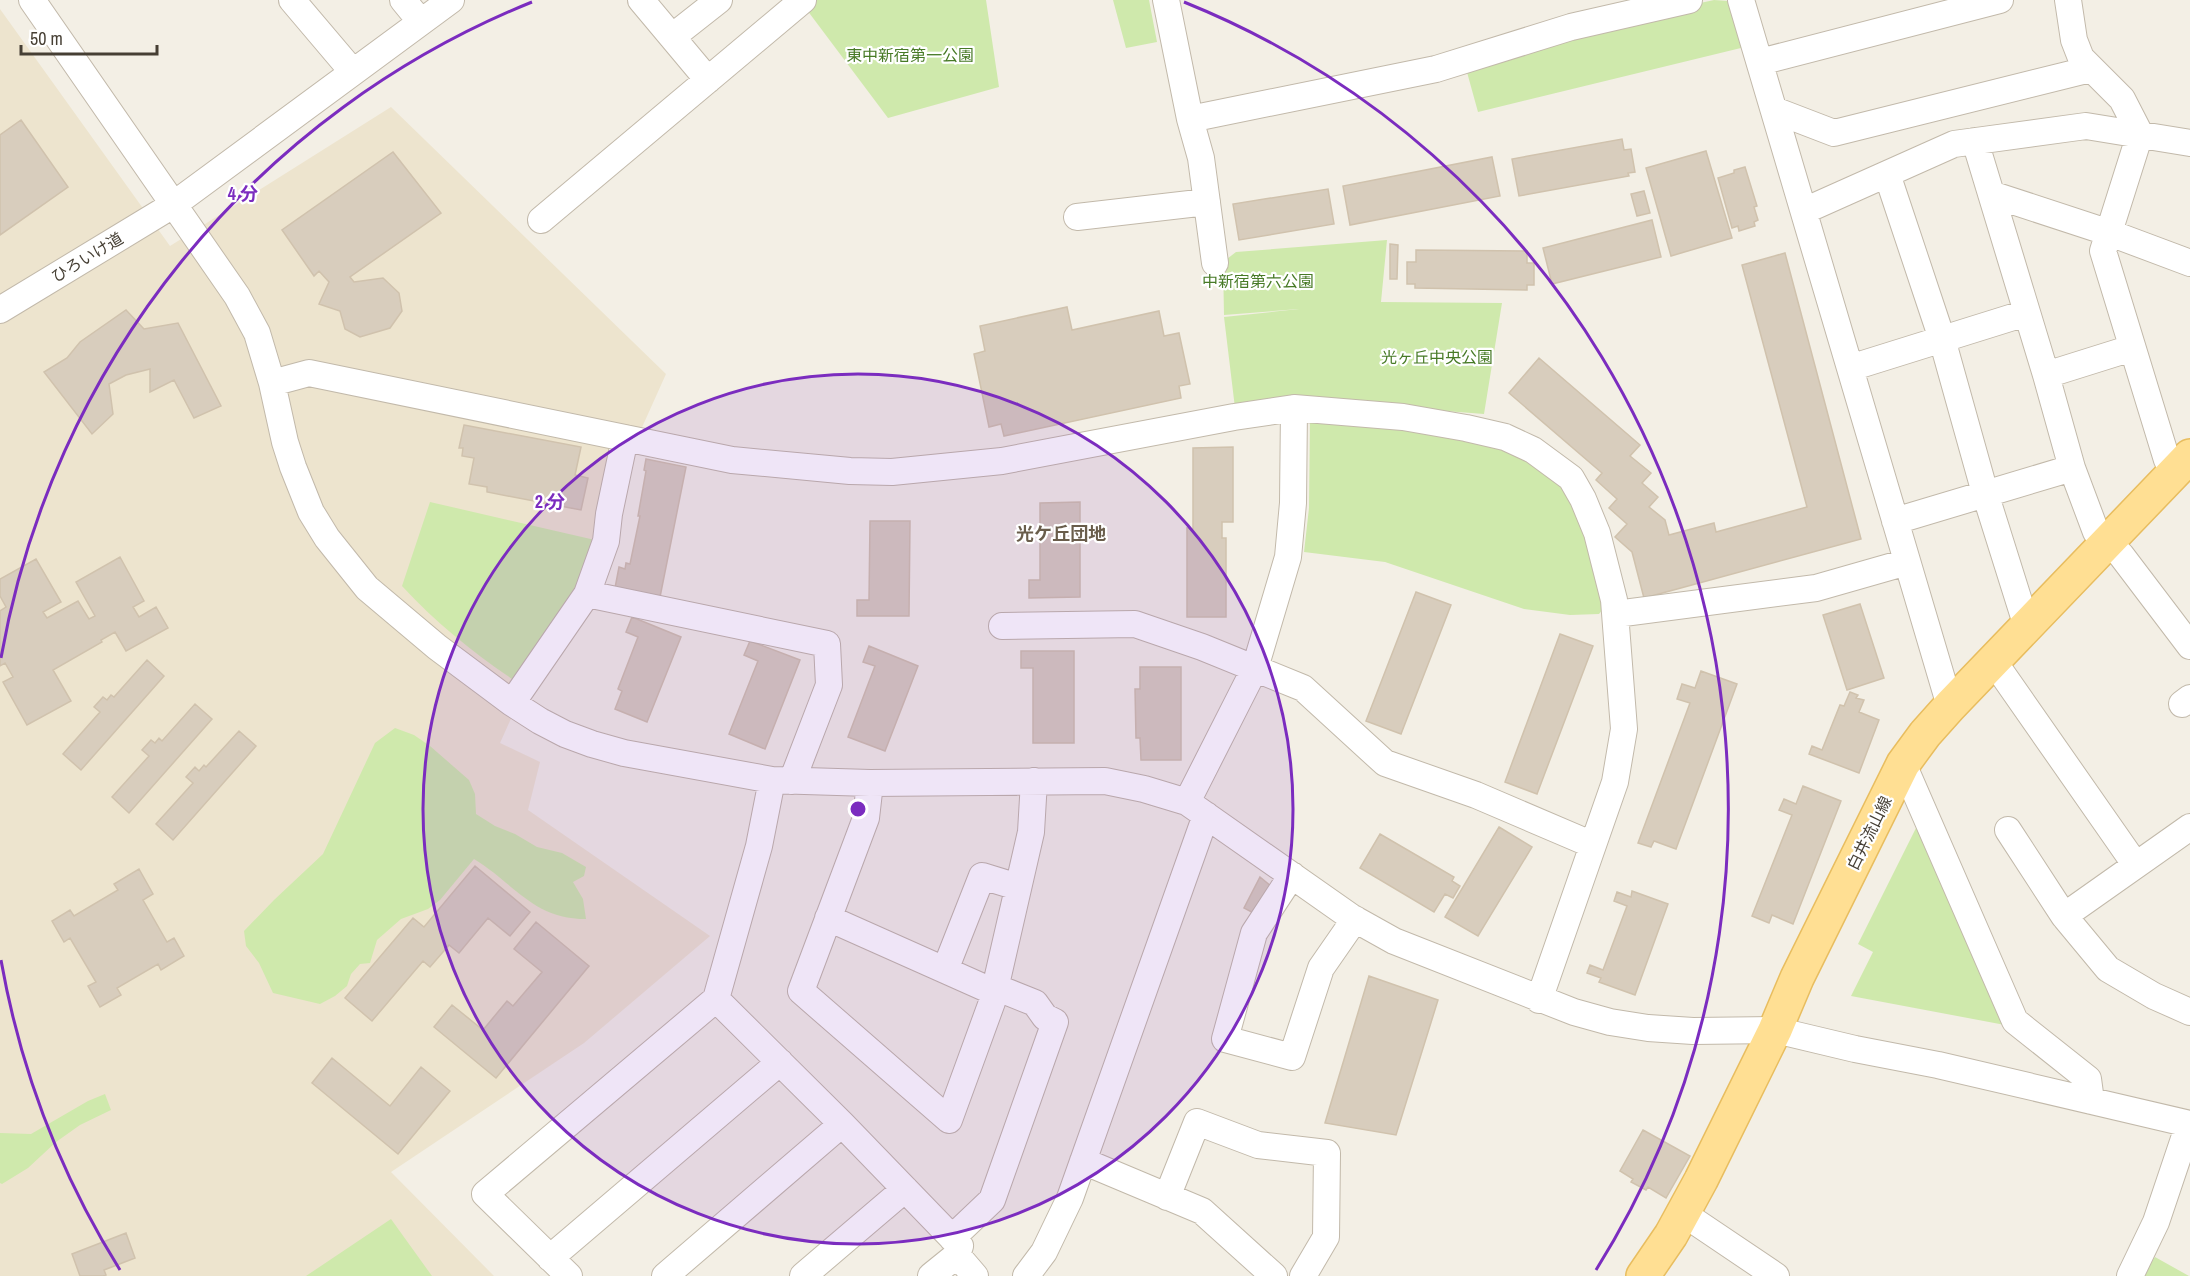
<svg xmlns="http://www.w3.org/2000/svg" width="2190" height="1276" viewBox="0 0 2190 1276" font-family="'Archivo Narrow','Noto Sans JP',sans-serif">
<rect width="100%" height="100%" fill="#f3efe5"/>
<path fill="#ede4ce" d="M0,9l170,237 221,-139 275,267 -166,369 40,19 -12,48 182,126 -126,107 -193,129 103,104h-494z"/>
<path fill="#cfe9ac" d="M803,0h183l13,87 -111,31 -87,-116z
M1113,0h36l8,42 -31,6z
M1714,0l14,1 17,46 -267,65 -13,-47 108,-34z
M1387,240l-6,62 121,1 -18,111 -102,-8 -147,2 -11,-91 75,-8 -75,6 -1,-53 13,-10z
M1310,419l68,3 125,24 61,39 12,20 31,99 -8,10 -29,1 -46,-6 -139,-47 -81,-10 5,-44z
M430,502l165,38 -12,37 -65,106c-42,-28 -82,-60 -116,-97z
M395,728l19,7 16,11 39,34 6,14 1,20 19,12 20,8 22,13 25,6 24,14 -2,9 -11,6 10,17 3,20c-53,0 -71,-35 -112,-60l-34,41 -12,9 -27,10 -24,21 -7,23 -10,1 -9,10 -4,12 -12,10 -15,8 -47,-11 -14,-30 -13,-17 -2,-15 30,-31 49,-46 52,-111z
M1918,824l87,201 -154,-29 22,-44 -15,-8z
M105,1094l6,16 -31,15 -24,17 -28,26 -26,16 -2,-1v-50l31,1 57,-33z
M391,1219l41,57h-126z
M2155,1257l34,19h-47z"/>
<path fill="#d8cdbd" stroke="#d0c2ad" stroke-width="1.5" d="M21,120l47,67 -68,48v-100z
M1622,139l2,11 7,-1 4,23 -7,1 1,3 -110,20 -7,-37z
M1706,151l26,87 -61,18 -25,-88z
M393,152l48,61 -91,64 4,5 29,-4 16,15 3,18 -12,17 -30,9 -15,-8 -5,-18 -21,-7 10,-22 -10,-11 -5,5 -32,-46z
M1492,157l8,39 -150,29 -7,-39z
M1745,167l12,39 -3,1 4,13 -4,2 1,4 -16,5 -1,-5 -6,2 -14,-50 16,-5v-3z
M1328,189l6,35 -95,16 -6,-36z
M1644,191l6,22 -13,3 -6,-22z
M1652,220l9,37 -109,27 -9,-36z
M1390,244l8,1 -1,34h-7z
M1416,250l111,1v12h7v22h-7v5l-112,-2v-4h-8v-22h9z
M1785,253l76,286 -217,59 -12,-46 -17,-15 12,-13 -18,-16 8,-9 -21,-19 6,-7 -93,-80 30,-35 101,87 -10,11 21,17 -9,10 16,14 -9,10 16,13 4,15 45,-12 2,9 91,-25 -65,-242z
M1067,307l5,23 87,-19 5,25 15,-3 11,51 -11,2 2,12 -177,38 -3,-12 -12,3 -15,-73 11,-3 -5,-25z
M126,310l18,19 34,-6 43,83 -27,12 -20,-38 -24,12v-23l-24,6 -17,9 4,30 -21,20 -48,-62 23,-14 13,-16z
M464,425l117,22 -6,28 13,3 -7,32 -94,-18v-5l-18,-3 5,-26 -12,-2 1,-8h-4z
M1233,447v75h-11v16h4v79h-39v-89l6,1v-81z
M646,459l40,8 -26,130 -45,-9 4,-21 6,2 1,-6 4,1 10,-48h-2l8,-45 -2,-1z
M1080,502v95l-51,1v-18h11v-77z
M870,521h40l-1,95h-52v-16h12z
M120,557l24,44 -11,6 6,10 17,-10 12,21 -42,23 -11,-19 -14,8 1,2 -49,28 18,31 -44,24 -24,-43 10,-5 -8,-14 -5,3v-55l6,-4 -6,-11v-17l36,-20 25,43 -18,10 4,6 31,-17 11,18 6,-3 -19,-34z
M1416,592l35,13 -50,129 -35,-13z
M1860,604l24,74 -37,12 -24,-75z
M632,617l49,20 -34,85 -32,-13 7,-18 -4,-2 20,-52 -12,-5z
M1560,634l33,12 -56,148 -32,-12z
M750,641l50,19 -35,89 -36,-15 29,-73 -14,-6z
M869,646l49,20 -33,85 -37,-14 27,-71 -12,-4z
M1021,651h53v92h-41v-75h-12z
M147,660l17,16 -83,94 -18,-16 37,-42 -6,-5 9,-10 4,3 4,-5 3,2z
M1140,667h41v93h-40l-1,-22h-4l-1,-49h5z
M1701,671l36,13 -61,165 -22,-8 -3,6 -13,-4 52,-140 -13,-4 5,-15 13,4z
M1850,692l8,3 -2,3 8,2 -5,12 20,8 -20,53 -50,-19 3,-8 10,4 18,-45 4,1z
M195,704l17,15 -83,94 -17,-16 37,-41 -7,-6 9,-10 4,3 4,-5 3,3z
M239,731l17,15 -83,94 -17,-16 37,-41 -7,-6 9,-10 4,4 5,-6 2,2z
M1803,786l38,15 -48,123 -21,-9 -3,8 -17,-7 40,-101 -13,-5 5,-11 12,5z
M1499,827l33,20 -54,89 -33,-19z
M1380,834l74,43 -2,4 8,5 -7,12 -8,-4 -11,18 -74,-44z
M475,866l55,46 -20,24 -22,-18 -29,35 -10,-8 -19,22 -7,-6 -51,60 -27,-23 68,-80 11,9z
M139,869l14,25 -10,6 24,42 7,-4 10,18 -23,14 -3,-6 -41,24 4,7 -21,12 -12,-21 8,-4 -26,-44 -6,4 -12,-21 18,-11 4,6 44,-26 -4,-6z
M1260,877l12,10 -13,29 -15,-8z
M1632,891l36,13 -33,91 -36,-13 2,-4 -14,-5 3,-8 13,5 24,-64 -13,-5 3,-9 14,5z
M536,922l53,44 -93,112 -62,-51 18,-22 31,25 24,-29 6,5 29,-34 -28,-23z
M1369,976l69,24 -42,135 -71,-12z
M332,1058l58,48 31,-39 29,24 -52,63 -86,-71z
M1643,1130l47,26 -24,42 -18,-11 -2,3 -15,-8 2,-3 -13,-8z
M126,1233l9,25 -31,12 2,5 -3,1h-23l-8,-22z"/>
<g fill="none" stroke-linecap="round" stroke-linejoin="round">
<g stroke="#c2b9aa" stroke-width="28">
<path id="minor" d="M32,0l205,296 20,37 15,50 13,59 8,25 18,45 16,26 40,50 70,59 75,56 28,18 25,13 27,10 32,9 148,27 98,3 235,-2 39,8 43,13 164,115 43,24 180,71 36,10 38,6 45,3 82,-1 80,19 83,16 252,59
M292,0l61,72
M403,0l18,22
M641,0l67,80
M1166,0l24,119 246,-50 135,-42 118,-27
M1741,0l209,706
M2068,0l6,40 7,18 41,41 18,35 -37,117 64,209 9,9
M672,37l47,-37
M1760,62l240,-62
M1774,110l60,23 257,-64
M1190,119l11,39 14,105
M1975,141l71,234 26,93 24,64 25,23 69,91
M1887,174l55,165 43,154 39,124 6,6
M1991,194l119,39 80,30
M1804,211l150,-67 132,-18 104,17
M1077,217l130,-15
M541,220l262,-220
M0,310l173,-105 278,-205
M1850,368l176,-55
M2046,375l86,-27
M272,383l37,-10 423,87 118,11 42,1 110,-11 232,-44 60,-9 109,9 63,11 39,9 28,13 38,28 12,21 14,34 17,67 10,129 -9,53 -76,218
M1895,521l177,-53
M587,594l240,50 2,41 -37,96
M1616,614l200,-26 91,-26
M1002,626l133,-2 67,23 101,41 82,75 91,32 117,50
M1994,662l141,202
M512,703l75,-109 19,-53 3,-27 16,-76
M2182,704l8,-6
M1903,764l112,257 73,58 3,22
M870,783l-4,35 -65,173 148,129 43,-118 39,-170 3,-51
M1187,802l68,-134 33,-111 5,-54 1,-95
M2008,830l56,86 126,-89
M1292,875l-38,58 -29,106 67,18 29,-89 34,-49
M2064,916l44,53 46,27 36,16
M828,918l166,74
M945,970l37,-94 36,11
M716,999l126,125 118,122 -3,9 -26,21
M1083,1161l119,50 72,65
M1167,1197l30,-75 61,23 69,8 -1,84 -23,39
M1684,1214l92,62
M952,1238l40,-38 63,-178 -10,-5 -10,-14 -40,-16
M957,1255l18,21
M550,1258l230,-196
M569,1276l-84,-82 231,-195 43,-153 13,-66
M665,1276l177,-152
M803,1276l102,-87
M1026,1276l18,-24 26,-54 136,-383
M2130,1276l26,-54 33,-98"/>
</g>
<g stroke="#e8bd5f" stroke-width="36">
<path id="major" d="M1643,1276l28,-41 30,-55 74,-150 22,-52 106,-214 22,-30 25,-28 240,-250"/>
</g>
<use href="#minor" stroke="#fff" stroke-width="26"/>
<use href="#major" stroke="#ffdf93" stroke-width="33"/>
</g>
<circle cx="858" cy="809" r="435" fill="#7b2cbf" fill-opacity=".12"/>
<g fill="none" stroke="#7b2cbf" stroke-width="3">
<circle cx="858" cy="809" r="435"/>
<path d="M120 1270A870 870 0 0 1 1 960M1 658A870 870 0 0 1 532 2M1184 2A870 870 0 0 1 1596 1270"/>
</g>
<g text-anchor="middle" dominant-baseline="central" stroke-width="4.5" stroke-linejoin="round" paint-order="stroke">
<g font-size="16" fill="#477a26" stroke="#fff">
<text x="910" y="55">東中新宿第一公園</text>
<text x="1258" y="281">中新宿第六公園</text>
<text x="1437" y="357">光ヶ丘中央公園</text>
</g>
<g font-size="16" fill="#463f34" stroke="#fff">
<text transform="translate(87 257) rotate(-31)">ひろいけ道</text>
<text transform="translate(1869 833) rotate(-64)">白井流山線</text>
</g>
<g font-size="18" font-weight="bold" fill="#695d4b" stroke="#fff">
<text x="1061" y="533">光ケ丘団地</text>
</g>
</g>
<circle cx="858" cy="809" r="9" fill="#7b2cbf" stroke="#fff" stroke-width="3"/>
<g font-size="18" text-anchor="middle" font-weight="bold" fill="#7b2cbf" stroke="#fff" stroke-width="4.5" stroke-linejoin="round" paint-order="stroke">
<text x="243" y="200">4 分</text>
<text x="550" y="508">2 分</text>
</g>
<path d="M21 45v9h136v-9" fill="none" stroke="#463f34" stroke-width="3"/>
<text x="30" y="45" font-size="18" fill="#463f34" stroke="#ffffff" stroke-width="4.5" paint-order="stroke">50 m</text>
</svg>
